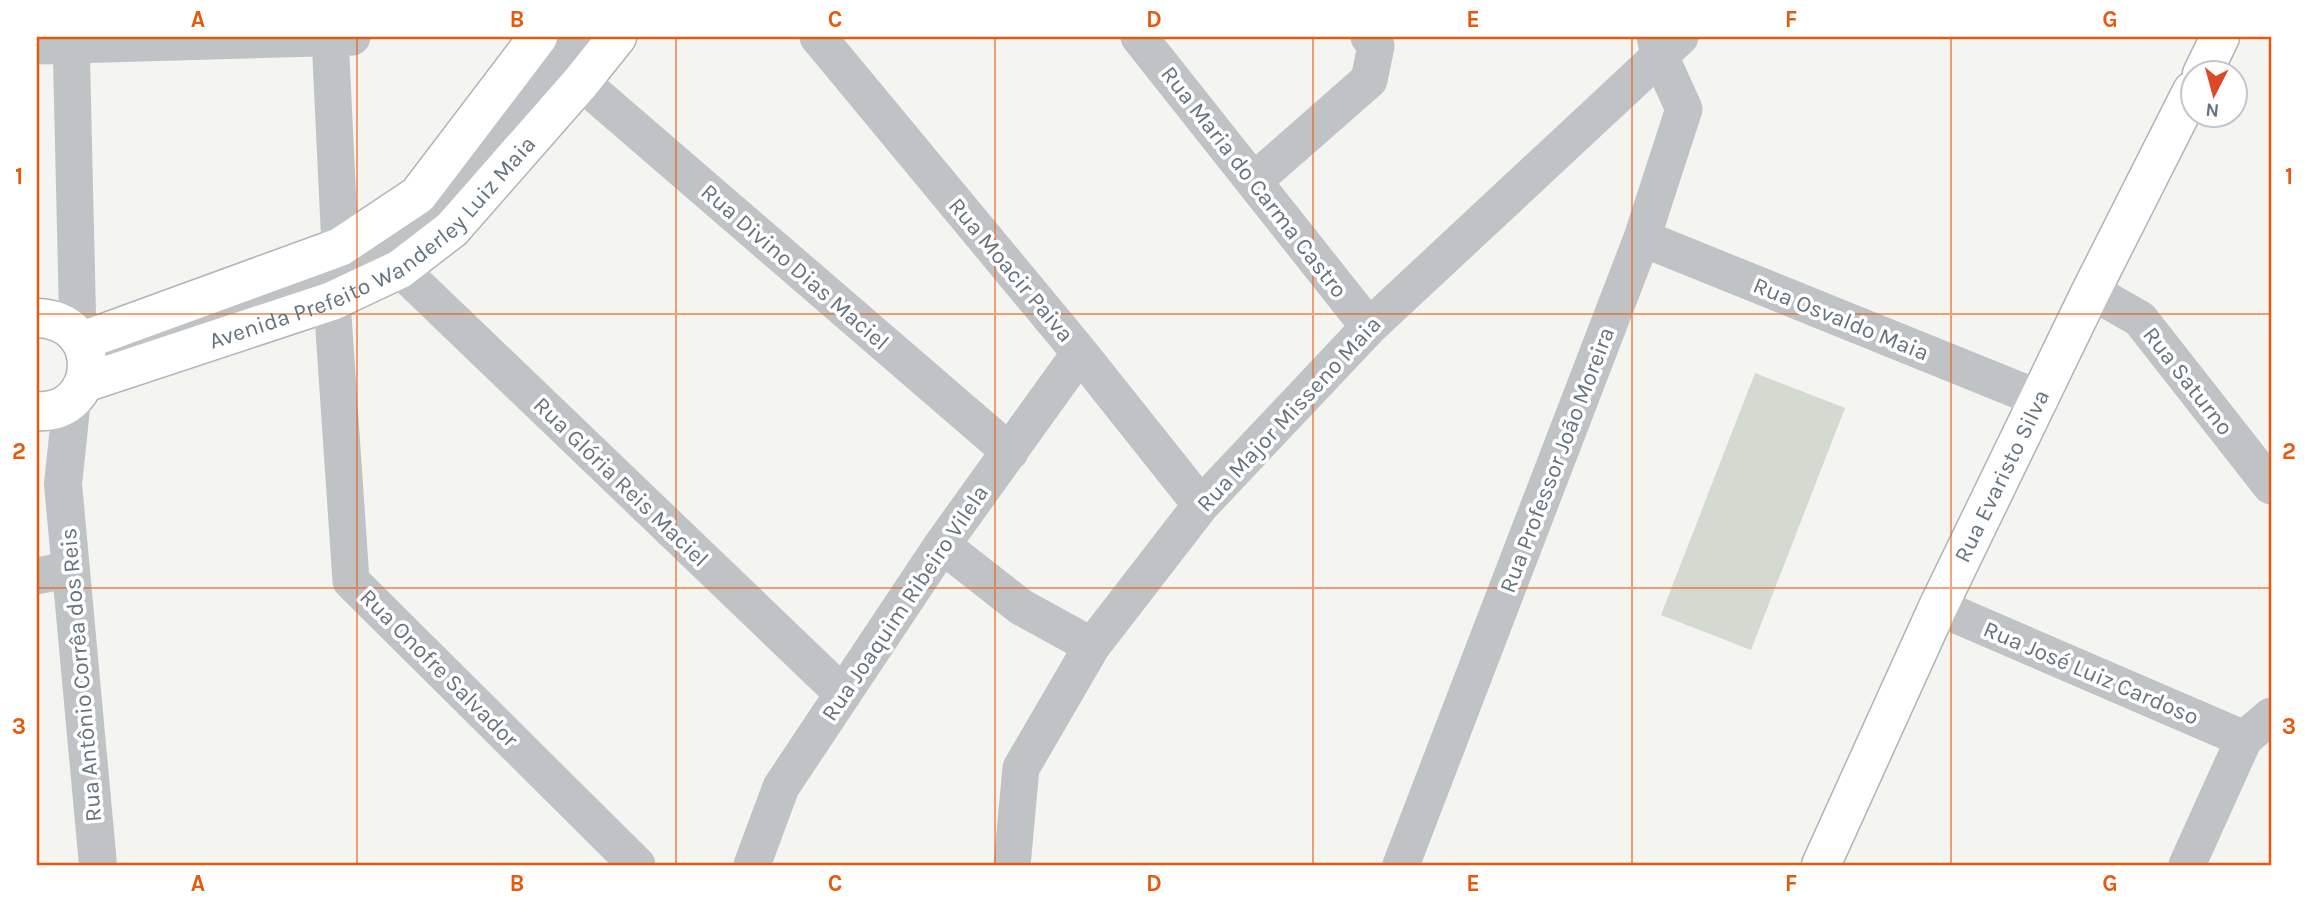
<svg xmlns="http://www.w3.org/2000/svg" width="2308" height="902" viewBox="0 0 2308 902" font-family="Karla,sans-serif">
<rect width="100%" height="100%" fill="#f4f4f0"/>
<path fill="#d5dad1" d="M1755,373l90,35 -94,242 -90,-35z"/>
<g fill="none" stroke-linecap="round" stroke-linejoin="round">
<g stroke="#afb5b9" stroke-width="41">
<g id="secondary">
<path d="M2202,74l18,-37"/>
<path d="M37,318c70,2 63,97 0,93"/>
<path d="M82,341l258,-94 78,-52 120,-158"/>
<path id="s1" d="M84,383l248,-82 68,-32 52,-40 129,-147 36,-45"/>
<path id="s2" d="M1821,865l117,-258 153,-316 101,-200"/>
</g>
</g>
<path stroke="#bfc3c6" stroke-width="28" d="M88,359l272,-94 105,-86 112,-142"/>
<path stroke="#bfc3c6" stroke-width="37" d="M71,37l7,299
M330,37l10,210
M818,37l262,316 121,152
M1139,37l230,290
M37,46l315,-9
M581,82l429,370
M1254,181l115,-101 7,-34 -7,-9
M1642,238l398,161
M400,269l443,425
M2091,291l49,28 131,167
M332,301l19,280 286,284
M942,545l79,62 71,39
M37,576l34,-7
M1938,607l306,132
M752,865l29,-78 161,-242 138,-192
M1012,865l9,-97 71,-122 109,-141 168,-178 311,-290
M1401,865l241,-627 42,-129 -25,-55 -4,-17
M2187,865l57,-126 27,-23"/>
<path stroke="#bfc3c6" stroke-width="38" d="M72,399l-9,85 35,381"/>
<use href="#secondary" stroke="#fff" stroke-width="38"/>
</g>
<path fill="none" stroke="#e8590c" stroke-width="2" stroke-opacity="0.55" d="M357,37v828M676,37v828M995,37v828M1313,37v828M1632,37v828M1951,37v828M37,314h2234M37,588h2234"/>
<g text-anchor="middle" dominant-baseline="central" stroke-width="7" stroke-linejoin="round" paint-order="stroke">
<g font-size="23" fill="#637480" stroke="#fff">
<text transform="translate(1254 182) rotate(52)">Rua Maria do Carma Castro</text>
<text stroke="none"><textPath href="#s1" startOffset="327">Avenida Prefeito Wanderley Luiz Maia</textPath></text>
<text transform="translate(795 267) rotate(41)">Rua Divino Dias Maciel</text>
<text transform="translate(1011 270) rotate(50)">Rua Moacir Paiva</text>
<text transform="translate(1841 319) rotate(22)">Rua Osvaldo Maia</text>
<text transform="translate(2188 381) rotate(52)">Rua Saturno</text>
<text transform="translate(1289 414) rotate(-47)">Rua Major Misseno Maia</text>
<text transform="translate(1557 460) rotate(-69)">Rua Professor João Moreira</text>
<text stroke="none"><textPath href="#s2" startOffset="429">Rua Evaristo Silva</textPath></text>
<text transform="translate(621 482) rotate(44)">Rua Glória Reis Maciel</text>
<text transform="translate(905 603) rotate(-56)">Rua Joaquim Ribeiro Vilela</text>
<text transform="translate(439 668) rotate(45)">Rua Onofre Salvador</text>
<text transform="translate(2091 673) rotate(23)">Rua José Luiz Cardoso</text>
<text transform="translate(81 675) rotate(-95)">Rua Antônio Corrêa dos Reis</text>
</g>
</g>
<rect width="2308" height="902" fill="none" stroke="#ffffff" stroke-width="77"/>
<g transform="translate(2214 94) rotate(186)"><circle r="33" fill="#ffffff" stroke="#c1c7cc" stroke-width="2"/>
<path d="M0-5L12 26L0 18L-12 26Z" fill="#dd4926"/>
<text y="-10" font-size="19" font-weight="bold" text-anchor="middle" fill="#637480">N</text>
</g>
<rect x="38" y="38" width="2232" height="826" fill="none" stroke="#e8590c" stroke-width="2.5"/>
<g font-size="23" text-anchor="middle" font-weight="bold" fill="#e8590c">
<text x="198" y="27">A</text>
<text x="517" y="27">B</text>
<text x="835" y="27">C</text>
<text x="1154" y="27">D</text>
<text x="1473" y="27">E</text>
<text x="1791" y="27">F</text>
<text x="2110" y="27">G</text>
<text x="19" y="184">1</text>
<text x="2289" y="184">1</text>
<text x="19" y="459">2</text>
<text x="2289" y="459">2</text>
<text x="19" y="734">3</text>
<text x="2289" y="734">3</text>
<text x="198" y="891">A</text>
<text x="517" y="891">B</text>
<text x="835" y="891">C</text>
<text x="1154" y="891">D</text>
<text x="1473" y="891">E</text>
<text x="1791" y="891">F</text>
<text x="2110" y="891">G</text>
</g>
</svg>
